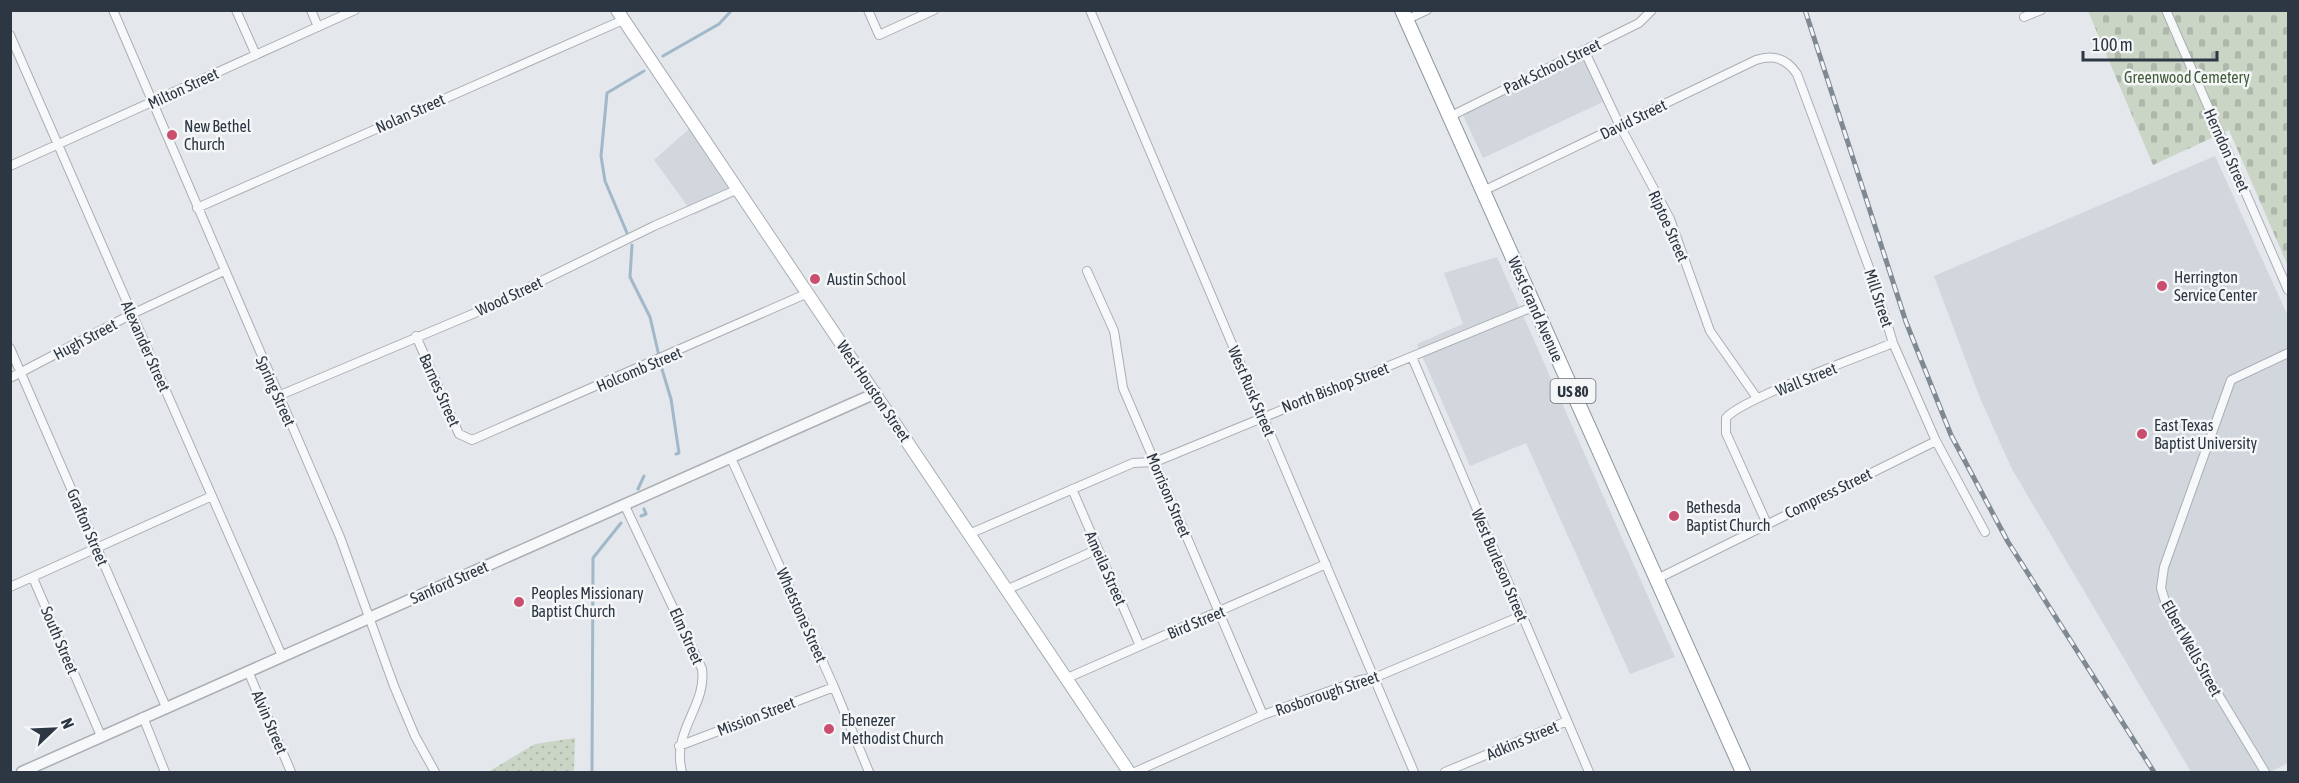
<svg xmlns="http://www.w3.org/2000/svg" width="2299" height="783" viewBox="0 0 2299 783" font-family="'Asap Condensed',sans-serif">
<defs>
<pattern id="grass-dots" width="8" height="8" patternUnits="userSpaceOnUse" patternTransform="scale(1.5)"><rect width="8" height="8" fill="#cbd5c5"/><path d="M2 2h.1M6 6h.1" fill="none" stroke="#aeb7aa" stroke-width="1.8" stroke-linecap="round"/></pattern>
<pattern id="cemetery-stones" width="16" height="16" patternUnits="userSpaceOnUse" patternTransform="scale(1.5)"><rect width="16" height="16" fill="#cbd5c5"/><path d="M2 7V4a2 2 0 0 1 4 0v3zM10 15v-3a2 2 0 0 1 4 0v3z" fill="#aeb7aa"/></pattern>
</defs>
<rect width="100%" height="100%" fill="#e4e7eb"/>
<path fill="#d2d7dd" d="M1583,55l22,46 -122,57 -21,-45z
M689,129l45,68 -40,18 -40,-55z
M2215,156l73,160v447l-18,9h-79l-179,-303 -32,-71 -46,-122z
M1497,257l178,400 -45,17 -104,-231 -56,23 -53,-122 46,-20 -19,-51z"/>
<path fill="url(#grass-dots)" d="M575,738l-1,34h-86l47,-28z"/>
<path fill="url(#cemetery-stones)" d="M2088,11h200v255l-59,-136 -76,35z"/>
<g fill="none" stroke-linecap="round" stroke-linejoin="round">
<path stroke="#a1b8c9" stroke-width="3" d="M663,56l56,-32 13,-14
M627,233l-22,-52 -4,-25 6,-63 37,-22
M632,245l-2,32 20,40 9,39
M661,366l10,33 8,54 -3,1
M638,489l6,-13
M641,516l5,-2 -2,-5
M592,772l1,-214 28,-35"/>
<g stroke="#a9afb5" stroke-width="10">
<path id="minor" d="M113,10l227,527 54,149 21,50 20,36
M236,10l20,45
M311,10l7,17
M868,10l11,25 55,-25
M1090,10l324,762
M2166,10l122,280
M2024,17l17,-7
M1406,20l21,-10
M10,35l272,621
M1584,50l35,74 51,95 40,112 47,67
M1449,117l190,-94 13,-13
M10,166l345,-156
M1483,191l273,-131c18,-6 31,-1 41,14l77,207 19,62 43,98 49,91
M197,208l426,-188
M1087,271l27,60 9,57 140,327
M416,336l43,98 13,6 336,-147
M10,348l156,359
M1412,357l177,415
M10,378l122,-64 92,-43
M278,396l204,-86 172,-84 84,-37
M731,458l103,229 35,85
M1072,489l68,157
M625,506l77,163c5,37 -31,62 -20,103
M1767,524l-41,-91v-15c15,-19 138,-63 167,-75
M969,534l164,-71 22,-1 380,-156
M33,578l68,158
M1657,579l279,-138
M10,587l202,-91
M1006,590l92,-41
M248,671l43,101
M1065,679l261,-115
M143,717l22,55
M679,746l155,-59
M1135,772l128,-57 97,-35 14,-2 147,-62
M1445,772l122,-51
M2265,772l-97,-161 -7,-23 3,-21 67,-187 57,-27"/>
</g>
<g stroke="#a9afb5" stroke-width="13">
<path id="tertiary" d="M22,772l854,-379"/>
</g>
<g stroke="#a9afb5" stroke-width="14">
<path id="secondary" d="M617,10l512,762"/>
</g>
<g stroke="#8c96a1" stroke-width="16">
<path id="trunk" d="M1402,10l341,762"/>
</g>
<use href="#minor" stroke="#f7f8f9" stroke-width="8"/>
<use href="#tertiary" stroke="#f7f8f9" stroke-width="10"/>
<use href="#secondary" stroke="#fff" stroke-width="12"/>
<use href="#trunk" stroke="#fff" stroke-width="14"/>
<g stroke="#7e8994" stroke-width="5">
<path id="rail" d="M1805,10l101,312 45,113 57,107 146,230"/>
</g>
<use href="#rail" stroke="#f4f6f8" stroke-width="3" stroke-dasharray="9" stroke-linecap="butt"/>
</g>
<g fill="#ca4f6e" stroke="#f4f6f8" stroke-width="2">
<circle cx="172" cy="135" r="6"/>
<circle cx="815" cy="279" r="6"/>
<circle cx="2162" cy="286" r="6"/>
<circle cx="2142" cy="434" r="6"/>
<circle cx="1674" cy="516" r="6"/>
<circle cx="519" cy="602" r="6"/>
<circle cx="829" cy="729" r="6"/>
</g>
<g text-anchor="middle" dominant-baseline="central" stroke-width="5" stroke-linejoin="round" paint-order="stroke">
<rect fill="#f4f6f8" stroke="#687079" stroke-width="1.5" x="1550.5" y="379" width="45" height="24" rx="4.5"/>
<g font-size="15" font-weight="bold" fill="#2c3743">
<text x="1573" y="391">US 80</text>
</g>
<g font-size="16" fill="#2c3743" stroke="#f4f6f8">
<text transform="translate(1552 66) rotate(-26)">Park School Street</text>
<text transform="translate(183 88) rotate(-25)">Milton Street</text>
<text transform="translate(410 113) rotate(-24)">Nolan Street</text>
<text transform="translate(1633 119) rotate(-26)">David Street</text>
<text transform="translate(2227 150) rotate(66)">Herndon Street</text>
<text transform="translate(1669 226) rotate(66)">Riptoe Street</text>
<text transform="translate(509 296) rotate(-25)">Wood Street</text>
<text transform="translate(1879 298) rotate(72)">Mill Street</text>
<text transform="translate(1536 309) rotate(66)">West Grand Avenue</text>
<text transform="translate(85 339) rotate(-28)">Hugh Street</text>
<text transform="translate(146 346) rotate(66)">Alexander Street</text>
<text transform="translate(639 369) rotate(-23)">Holcomb Street</text>
<text transform="translate(1806 379) rotate(-22)">Wall Street</text>
<text transform="translate(1335 387) rotate(-21)">North Bishop Street</text>
<text transform="translate(440 390) rotate(66)">Barnes Street</text>
<text transform="translate(276 391) rotate(66)">Spring Street</text>
<text transform="translate(874 391) rotate(56)">West Houston Street</text>
<text transform="translate(1252 391) rotate(67)">West Rusk Street</text>
<text transform="translate(1828 493) rotate(-26)">Compress Street</text>
<text transform="translate(1169 495) rotate(67)">Morrison Street</text>
<text transform="translate(88 527) rotate(67)">Grafton Street</text>
<text transform="translate(1500 565) rotate(67)">West Burleson Street</text>
<text transform="translate(1106 568) rotate(66)">Ameila Street</text>
<text transform="translate(449 582) rotate(-24)">Sanford Street</text>
<text transform="translate(802 615) rotate(66)">Whetstone Street</text>
<text transform="translate(1196 622) rotate(-23)">Bird Street</text>
<text transform="translate(687 636) rotate(66)">Elm Street</text>
<text transform="translate(60 640) rotate(67)">South Street</text>
<text transform="translate(2192 648) rotate(61)">Elbert Wells Street</text>
<text transform="translate(1327 693) rotate(-19)">Rosborough Street</text>
<text transform="translate(756 716) rotate(-21)">Mission Street</text>
<text transform="translate(270 722) rotate(67)">Alvin Street</text>
<text transform="translate(1522 740) rotate(-23)">Adkins Street</text>
</g>
<g font-size="16" fill="#445e3a" stroke="#f4f6f8">
<text x="2187" y="77">Greenwood Cemetery</text>
</g>
<g font-size="16" fill="#2c3743" stroke="#f4f6f8" text-anchor="start">
<text x="184" y="126">New Bethel<tspan x="184" dy="18">Church</tspan></text>
<text x="2174" y="277">Herrington<tspan x="2174" dy="18">Service Center</tspan></text>
<text x="827" y="279">Austin School</text>
<text x="2154" y="425">East Texas<tspan x="2154" dy="18">Baptist University</tspan></text>
<text x="1686" y="507">Bethesda<tspan x="1686" dy="18">Baptist Church</tspan></text>
<text x="531" y="593">Peoples Missionary<tspan x="531" dy="18">Baptist Church</tspan></text>
<text x="841" y="720">Ebenezer<tspan x="841" dy="18">Methodist Church</tspan></text>
</g>
</g>
<rect width="2299" height="783" fill="none" stroke="#2c3743" stroke-width="24"/>
<g transform="translate(54 729) rotate(67)" stroke="#f4f6f8" stroke-width="4.5" paint-order="stroke">
<path d="M0-4.5L10 22L0 15L-10 22Z" fill="#2c3743"/>
<text y="-9" font-size="16" font-weight="bold" text-anchor="middle" fill="#2c3743">N</text>
</g>
<path d="M2083 51v9h134v-9" fill="none" stroke="#2c3743" stroke-width="3"/>
<text x="2092" y="51" font-size="18" fill="#2c3743" stroke="#f4f6f8" stroke-width="4.5" paint-order="stroke">100 m</text>
</svg>
